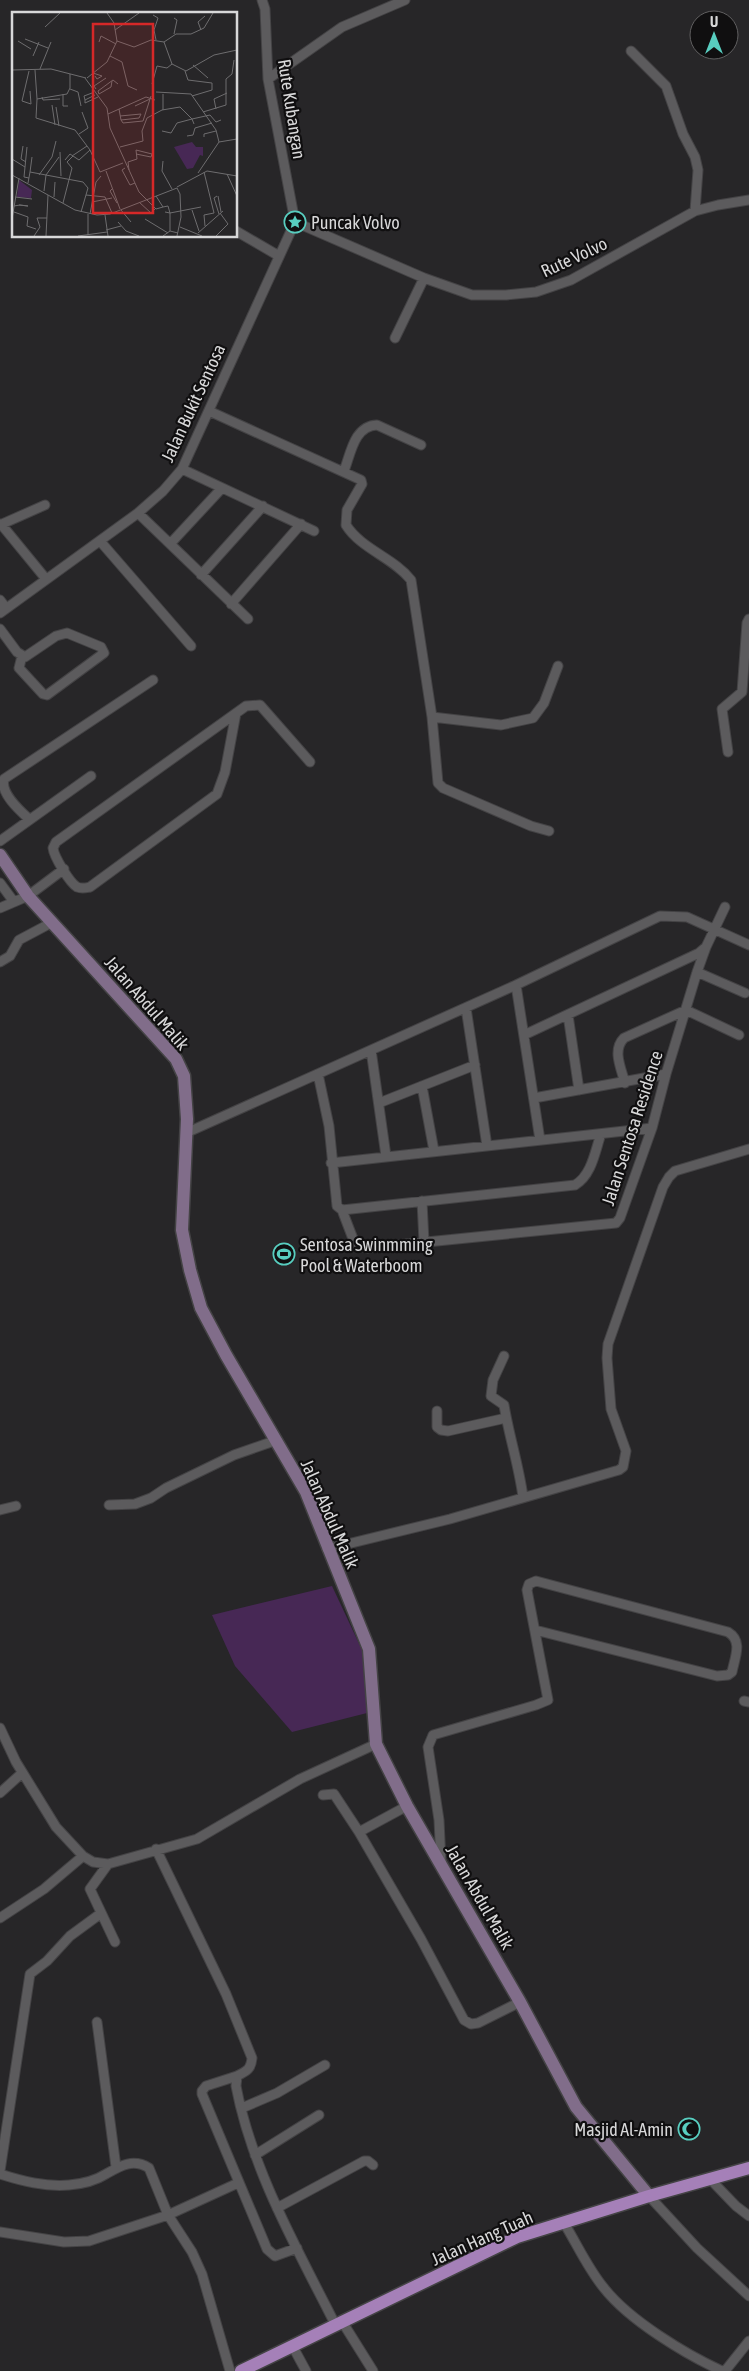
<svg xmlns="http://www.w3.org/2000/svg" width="749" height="2371" viewBox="0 0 749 2371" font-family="'Asap Condensed',sans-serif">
<rect width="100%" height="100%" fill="#272628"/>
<path fill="#472855" d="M332,1586l30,64 5,63 -75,19 -57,-66 -23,-51z"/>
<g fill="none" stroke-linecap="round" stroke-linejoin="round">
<g stroke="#444345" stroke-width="11">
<path id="street" d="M262,0l3,9 3,70 27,143
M631,51l35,35 17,48 12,23 3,13 -3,41
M268,79l74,-52 63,-27
M295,222l129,56 48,17h34l30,-3 35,-12 124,-69 23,-6 31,-5
M236,231l43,25
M395,338l29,-60
M209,411l152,69 1,4 -15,26 -1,15c15,24 48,33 65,55l21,137 6,66 5,5 88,38 18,5
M182,469l132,62
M344,471c7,-18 10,-45 33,-46l44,20
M138,513l110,106
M1,524l45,55
M0,525l45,-20
M100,541l91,105
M170,544l52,-56
M201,575l62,-69
M0,600l6,8
M231,604l70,-80
M0,613l138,-100 25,-22 19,-22 113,-247
M0,629l17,23 8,5 31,-21 11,-3 34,14 3,6 -57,42 -4,-1 -24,-26 3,-12
M236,713l-11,59 -8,22 -127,93c-5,1 -8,2 -13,0 -7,-4 -23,-30 -24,-39l3,-6 190,-136 14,-1 50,57
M432,717l69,8 32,-7 11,-15 14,-37
M728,752l-6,-43 20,-17 5,-69 2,-4
M29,819c-10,-9 -29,-26 -25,-40l149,-99
M0,841l91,-65
M0,883l14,19
M0,908l28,-12 36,-27
M0,962l10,-6 9,-16 32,-17
M697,972l48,21
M516,985l24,155
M466,1008l21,138
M568,1015l11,75
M524,1035l175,-82 7,-6
M371,1050l15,106
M318,1074l11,52 8,80 5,4 233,-25c17,-10 20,-34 26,-51
M625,1083c-4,-15 -13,-33 -1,-45l62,-28 53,25
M422,1086l12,65
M534,1098l132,-24
M379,1103l96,-38
M186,1133l330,-148 144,-69 27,1 62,28
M331,1163l321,-35
M422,1201l2,41
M342,1210l13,34 12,4 249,-25 4,-5 32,-90 14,-54 31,-102 9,-25 19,-40
M504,1356l-11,24 -2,16 13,9c5,31 15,61 19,92
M437,1411v16l4,3 7,1 58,-13
M109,1505l26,-1 16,-6 15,-10 68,-33 43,-15
M0,1510l16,-4
M327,1549l123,-30 169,-49 4,-3 3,-16 -15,-42 -4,-51 1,-14 55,-157 6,-10 6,-6 74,-22
M744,1701l5,1
M0,1728l16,34 40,65 27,29 10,6 15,2 89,-25 103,-60 76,-35
M0,1793l22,-20
M323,1795l11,-1 25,38
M407,1806l-48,26 62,107 43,81 7,4 7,-1 42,-21
M156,1849l70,145 26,64c-1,11 -5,13 -15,18l-1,10c16,85 62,164 100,240
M441,1862l-2,-42 -11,-73 5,-12 103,-30 12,-5 -21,-110 2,-6 7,-3 192,51c15,9 7,25 4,40l-4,3 -11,1 -182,-46
M108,1864l-18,25 25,53
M0,1918l44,-29 39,-33
M97,2022l19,145
M237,2076l-31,10 -4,5v3l65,155 8,7 22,-8
M242,2108l35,-15 48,-28
M255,2155l64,-40
M0,2171l30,-197 17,-13 23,-25 30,-22
M0,2174c22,7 45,13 69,11 12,-1 26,-4 37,-11 14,-8 27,-16 43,-6l19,47 24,37 10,22 28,97
M710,2179l26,27 13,10
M649,2196l48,52 52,48
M277,2208l87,-47h4l5,4
M564,2223c13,21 24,46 40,65 25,32 81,66 118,83
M0,2232l64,10 25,-1 79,-26 70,-32
M343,2323l30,48
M293,2347l13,24
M725,2371l24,-30"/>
</g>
<g stroke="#444345" stroke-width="15">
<path id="secondary" d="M0,855l28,41 148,163 8,17 3,43 -5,111 8,40 11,38 25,47 80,137 63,157 7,95 31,62 113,196 56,105 73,89"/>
</g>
<g stroke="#444345" stroke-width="15">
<path id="primary" d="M241,2371l276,-134 132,-41 100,-28"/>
</g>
<use href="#street" stroke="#5c5b5d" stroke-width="9"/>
<use href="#secondary" stroke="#816d8a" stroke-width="12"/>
<use href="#primary" stroke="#a580b8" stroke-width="12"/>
</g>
<defs>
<g id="sight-ring" transform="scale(1.125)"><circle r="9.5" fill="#100f10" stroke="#58cec0" stroke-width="1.5"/><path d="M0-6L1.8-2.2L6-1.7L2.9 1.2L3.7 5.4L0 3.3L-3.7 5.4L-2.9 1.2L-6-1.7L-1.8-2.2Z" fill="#58cec0"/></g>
<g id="stadium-ring" transform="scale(1.125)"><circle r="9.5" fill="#100f10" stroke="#58cec0" stroke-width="1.5"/><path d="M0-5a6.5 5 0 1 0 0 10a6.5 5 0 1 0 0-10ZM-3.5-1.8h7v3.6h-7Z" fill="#58cec0"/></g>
<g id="mosque-ring" transform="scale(1.125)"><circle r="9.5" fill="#100f10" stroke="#58cec0" stroke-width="1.5"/><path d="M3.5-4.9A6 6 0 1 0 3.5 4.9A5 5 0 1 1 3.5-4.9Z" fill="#58cec0"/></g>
</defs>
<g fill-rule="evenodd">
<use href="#sight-ring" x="295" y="222"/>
<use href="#stadium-ring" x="284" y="1254"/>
<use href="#mosque-ring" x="689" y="2129"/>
</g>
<g text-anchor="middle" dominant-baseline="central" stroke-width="4.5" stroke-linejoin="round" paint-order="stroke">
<g font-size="18" fill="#d8d8d9" stroke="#100f10">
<text transform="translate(292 109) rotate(81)">Rute Kubangan</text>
<text transform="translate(574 257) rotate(-25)">Rute Volvo</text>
<text transform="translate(193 403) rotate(-65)">Jalan Bukit Sentosa</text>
<text transform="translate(147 1003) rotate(49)">Jalan Abdul Malik</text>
<text transform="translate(632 1128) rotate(-72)">Jalan Sentosa Residence</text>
<text transform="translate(330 1514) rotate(66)">Jalan Abdul Malik</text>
<text transform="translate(480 1897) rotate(60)">Jalan Abdul Malik</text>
<text transform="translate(482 2238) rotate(-24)">Jalan Hang Tuah</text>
</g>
<g font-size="18" fill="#d8d8d9" stroke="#100f10" text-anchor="start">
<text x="311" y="222">Puncak Volvo</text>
<text x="300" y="1244">Sentosa Swinmming<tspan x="300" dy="21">Pool &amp; Waterboom</tspan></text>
<text x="673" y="2129" text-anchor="end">Masjid Al-Amin</text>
</g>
</g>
<g transform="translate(12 12)">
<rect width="225" height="225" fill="#272628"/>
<path d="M180,130l4,5h7v9l-3,-1 -7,13 -6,1 -13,-22zM7,168l13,10 -1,8 -14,-1z" fill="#472855"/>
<path fill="none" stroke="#6e6d6f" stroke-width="1" d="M95,1l7,10 3,18M141,3l5,3 -4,12 2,10M162,6l3,2 -3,14M33,15l15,-14M103,18l24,-17M189,18l-3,-8 7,-6M13,27l23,9M6,29l13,8M105,29l17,6 17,-7 13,2 12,-8h15l13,-6 9,-15M87,30l2,-6 15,8M152,30l8,22 14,7 28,-16 23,-5M21,44l6,-14M98,44l12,6 6,24 9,4M181,53l15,13M145,54l10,2 5,-4M28,57l11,-27M0,58l39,-1 35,9M23,58l2,29 30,-5 3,-6v-14M17,59l-7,30 9,3 -1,-13M173,59l3,9 24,3v7l-20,6M81,61l9,3 -5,3 -2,-3M73,66l22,30 3,20 29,64 17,17 7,-2M75,66l20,-16 10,-21M100,69l-1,6 -12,7 -1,-3 15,-11 5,4M140,72l5,-18M58,77l8,3 3,14M84,77l-2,-3 12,-8M144,80l35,2 25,36 3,12M51,82v12h5M151,82v16M83,83l-10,5v3l13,-6M30,85l1,3 17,-1M25,87l-1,19 39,12 15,20 10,22 23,-9M73,88l-1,-4 8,-3 2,2M40,93l3,20M123,94l15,-7M44,95l3,19M107,97l2,11 18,-2 2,-4M204,97l-2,-10 13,-6M191,100l23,-7v-26l6,-5 2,-14M96,102l38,-17 9,3M108,104l21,-2M109,108l2,3 20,-2 8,-25M182,112l-2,-5 18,-4 6,7 5,-2M67,122l9,-6 -6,-16M175,124l6,-1 2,-7 17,-5M192,125v-3l12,-3M11,134l-2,13 5,3M15,135l-3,30 5,1M108,135l23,-6 -1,-10 5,-13 15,-8 18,-3 12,12 -15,4 -6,10 -9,-2M48,140l1,24M124,142l15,3 1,-3M60,144l15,-10M0,147l13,8M53,148l5,-6 9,6 11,-10M151,149l-1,10 10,18M113,156l-3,2 8,15 5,-2M117,158l-1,-8 9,-3 -1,-9 16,4M94,159l14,38M18,160l2,-15M192,160l10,41 -10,2 1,11M186,161l21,-31 18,-3M215,162l10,22M0,163l63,35 22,5 13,-1 67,-26 3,6 1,23 -4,19M27,163l13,-18 4,-16M16,171l2,-11 53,10 5,6 -7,24M165,175l30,-16 30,5M100,177l-2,2 7,12M32,179l2,-16 13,-18M74,183l19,2 7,16M144,184l7,11 5,-1 2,7 31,-6M205,184l-3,2 5,16M206,184l3,16M3,185l17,2M42,185l1,-15M80,190l20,-4M127,190l12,11 4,-4M51,191l9,-35 -5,-6 6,-6M2,194l6,-1 8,1 -9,-1M109,198l10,12M180,198l7,21M2,200l14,5 -1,9 9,3M153,200l5,1v18M76,202v21M78,202l6,-32 5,-6M93,203l3,21M0,207l7,-41M133,207l23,14M106,210l8,9 13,5M168,215l22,9M94,218l15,-4M186,221l25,-22M22,224l6,-9 -3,-9h10M34,224l2,-41M66,224l29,-4M151,224l7,-5 8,2M204,224l12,-12 -8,-11"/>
<path fill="#d62828" fill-opacity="0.15" stroke="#d62828" stroke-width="2.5" d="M81,12h60v189h-60z"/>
<rect width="225" height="225" fill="none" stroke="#d8d8d9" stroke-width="2.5"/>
</g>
<g transform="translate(714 35)"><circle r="24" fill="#100f10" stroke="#605f60"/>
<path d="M0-4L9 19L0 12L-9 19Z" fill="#58cec0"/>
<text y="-8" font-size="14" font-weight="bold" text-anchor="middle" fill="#d8d8d9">U</text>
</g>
</svg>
